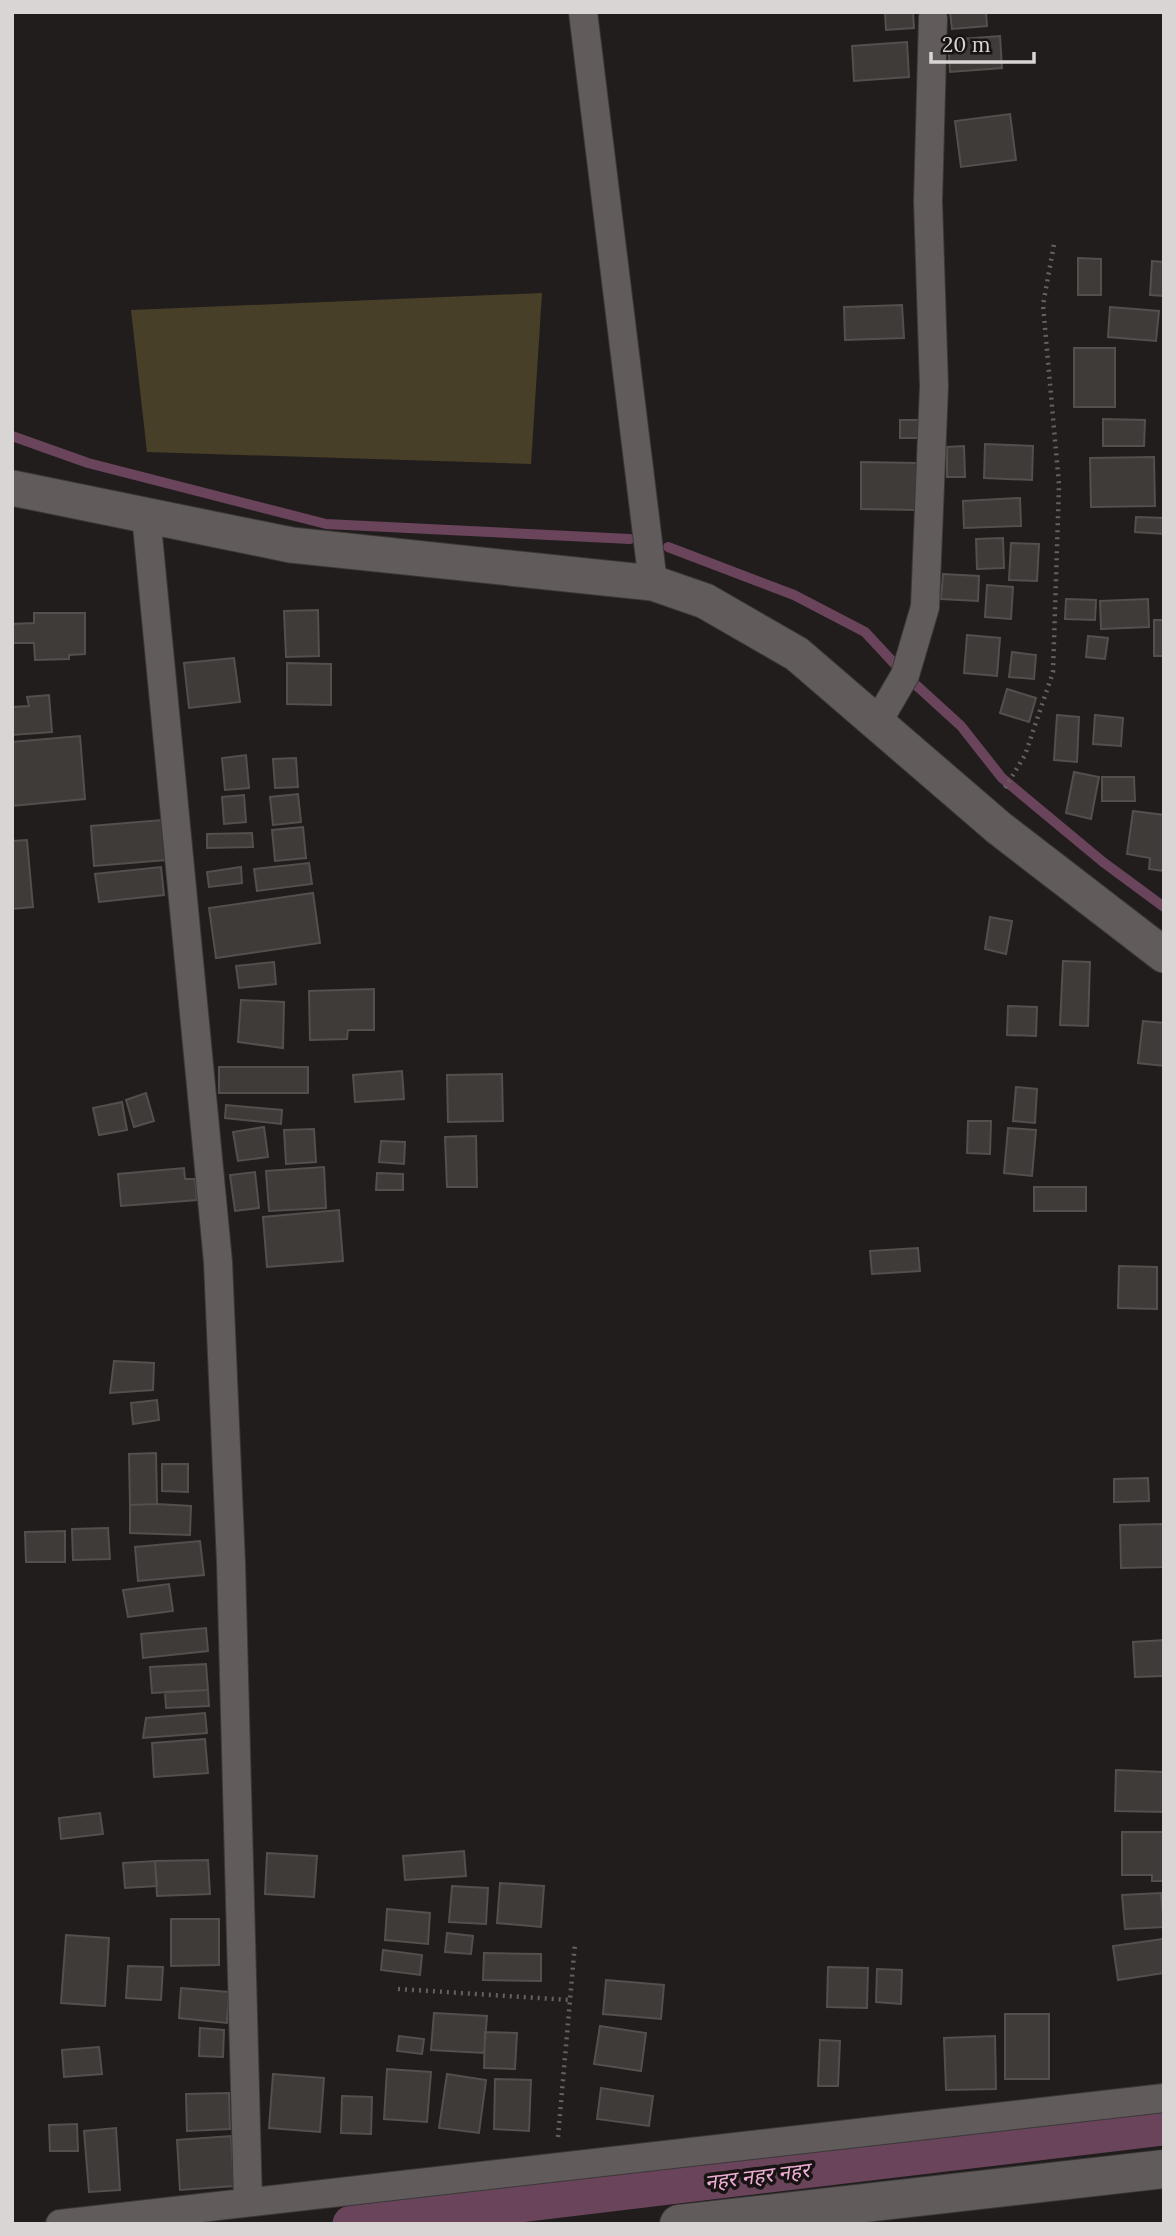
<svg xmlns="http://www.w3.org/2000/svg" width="1176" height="2236" viewBox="0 0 1176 2236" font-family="Lora,'Noto Sans Devanagari',serif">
<rect width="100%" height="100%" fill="#211d1c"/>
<path fill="#483f28" d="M542,293l-11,171 -384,-12 -16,-142z"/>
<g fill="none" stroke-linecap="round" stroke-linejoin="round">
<path stroke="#6a445b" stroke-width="10" d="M12,436l76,27 238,61 304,15
M668,547l126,48 71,37 40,43 56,51 41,52 101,84 61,45"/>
<path stroke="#6a445b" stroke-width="37" d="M351,2224l813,-97"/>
</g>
<path fill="#3e3b39" stroke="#534f4d" stroke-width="2" d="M885,12h28l1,16 -28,2z
M950,12h36l1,14 -35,3z
M1000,36l2,32 -52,4 -2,-32z
M907,42l2,35 -55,4 -2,-35z
M1010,114l6,46 -55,7 -6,-46z
M1078,258l23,1v36h-23z
M1152,261l12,1v34l-14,-1z
M902,305l2,33 -59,2 -1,-33z
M1110,307l49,4 -3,30 -48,-4z
M1074,348h41v59h-41z
M1103,419l42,1 -1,26h-41z
M900,420h22v18h-22z
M985,444l48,2 -1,34 -48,-2z
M964,446l1,31h-18v-30z
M1154,457l1,49 -64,1 -1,-49z
M861,462l56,1 -1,47 -55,-1z
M1020,498l1,28 -57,2 -1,-27z
M1136,517l28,1v16l-29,-2z
M1003,538l1,30 -27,1 -1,-30z
M1011,543l28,1 -2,37 -28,-1z
M943,574l36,2 -1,25 -37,-2z
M987,585l26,2 -2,32 -26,-2z
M1066,599l30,1 -1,20 -30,-1z
M1148,599l1,28 -48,2 -1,-28z
M318,610l1,46 -33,1 -2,-46z
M34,613h51v41l-16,1v4l-34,1 -1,-17h-22v-19l22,-1z
M1154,620h10v36h-10z
M967,635l33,3 -3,38 -33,-3z
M1088,636l20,2 -3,21 -19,-2z
M1012,652l24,3 -2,24 -25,-2z
M234,658l6,44 -51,6 -5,-45z
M287,663l44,1v41l-44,-1z
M1007,689l29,9 -7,24 -29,-9z
M49,695l3,37 -40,3v-28l17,-1 -2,-9z
M1057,715l22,2 -2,45 -23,-2z
M1095,715l28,3 -2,28 -28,-2z
M80,736l5,63 -73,7v-64z
M246,755l3,33 -24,2 -3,-32z
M296,758l2,29 -23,1 -2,-29z
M1074,772l25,5 -8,42 -25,-6z
M1102,777h32l1,24h-33z
M298,794l3,28 -28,3 -3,-28z
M244,795l2,27 -22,2 -2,-27z
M1133,811l31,4v56l-15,-2 1,-11 -23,-4z
M162,820l4,40 -72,6 -3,-40z
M303,827l3,31 -31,3 -3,-31z
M252,833l1,14 -46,1v-14z
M27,840l6,67 -21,2v-68z
M309,863l3,21 -55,7 -3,-22z
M161,867l3,28 -65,7 -4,-28z
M241,867l1,16 -33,4 -2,-15z
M313,893l7,50 -104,15 -7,-50z
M990,917l22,4 -6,33 -21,-5z
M1063,961l27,1 -2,64 -28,-1z
M274,962l2,22 -37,4 -3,-22z
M374,989v41h-26l-1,9 -37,1 -1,-49z
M241,1000l43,2 -1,46 -45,-6z
M1008,1006l29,1 -1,29 -29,-1z
M1143,1021l21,2v43l-26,-3z
M219,1067h89v26h-89z
M402,1071l2,28 -49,3 -2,-27z
M502,1074l1,47 -55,1 -1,-47z
M1016,1087l21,2 -2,34 -22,-2z
M146,1093l8,28 -20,6 -8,-27z
M122,1102l5,28 -28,5 -6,-27z
M226,1105l56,5 -1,14 -56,-6z
M968,1121h23l-1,33 -23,-1z
M264,1127l4,30 -30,4 -5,-29z
M1008,1128l28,2 -4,46 -28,-3z
M314,1129l2,33 -30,2 -2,-34z
M476,1136l1,51h-30l-2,-50z
M381,1141l24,1 -1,22 -25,-2z
M324,1167l2,41 -57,3 -3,-40z
M184,1168l1,11h10l2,21 -76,6 -3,-32z
M255,1172l4,36 -24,3 -5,-36z
M377,1173l26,1v16h-27z
M1034,1187h52v24h-52z
M339,1210l4,51 -76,6 -4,-50z
M918,1248l2,23 -48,3 -2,-23z
M1119,1266l38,1v42l-39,-1z
M114,1361l40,2 -1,27 -43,3z
M157,1400l2,20 -26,4 -2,-21z
M156,1453l1,51 -27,1 -1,-51z
M162,1464h26v28l-26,-1z
M1148,1478l1,23 -35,1v-23z
M157,1504l34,2 -1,29 -60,-2v-28z
M1164,1524v43l-43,1 -1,-43z
M108,1528l2,31 -37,1 -1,-31z
M65,1531v31h-39l-1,-30z
M200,1541l4,34 -66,6 -3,-34z
M169,1584l4,27 -45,6 -5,-27z
M206,1628l2,23 -65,7 -2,-24z
M1164,1640v36l-29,1 -2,-35z
M206,1664l2,26 -56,3 -2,-26z
M208,1690l1,16 -43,2 -1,-16z
M205,1713l2,20 -64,5 3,-20z
M205,1739l3,34 -54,4 -2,-34z
M1116,1770l48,2v40l-49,-1z
M100,1813l3,21 -42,5 -2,-21z
M1122,1832h42v49h-12v-6h-30z
M464,1851l2,25 -61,4 -2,-24z
M267,1853l50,3 -3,41 -49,-3z
M208,1860l2,34 -53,2 -2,-35z
M155,1861l2,25 -32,2 -2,-25z
M500,1883l44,3 -3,41 -44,-4z
M452,1886l36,2 -2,36 -37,-2z
M1161,1893l3,34 -39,2 -3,-34z
M387,1909l43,4 -2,31 -43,-4z
M171,1919h48v46l-48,1z
M447,1933l26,3 -2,18 -26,-2z
M66,1935l43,3 -4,68 -44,-3z
M1163,1939l1,34 -46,7 -5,-34z
M383,1950l39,5 -2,20 -39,-5z
M484,1953l57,1v27l-58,-1z
M128,1966l35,1 -2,33 -35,-2z
M828,1967l40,1 -1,40 -40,-1z
M877,1969l25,1 -1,34 -25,-2z
M606,1980l58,5 -3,34 -58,-5z
M181,1988l48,4 -2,31 -48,-5z
M434,2013l53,3 -3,37 -53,-3z
M1005,2014h44v65h-44z
M600,2026l46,7 -5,38 -47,-7z
M200,2028l24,2 -1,27 -24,-1z
M485,2032l32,1 -2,36 -31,-1z
M399,2036l25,3 -2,15 -25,-3z
M995,2036l1,53 -50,1 -2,-52z
M820,2040l20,1 -2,45h-20z
M99,2047l3,27 -38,3 -2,-27z
M387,2069l44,3 -4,50 -43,-3z
M273,2074l51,4 -4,54 -51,-4z
M447,2074l39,6 -7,53 -40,-5z
M495,2079l36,1 -2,51 -35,-2z
M601,2088l52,8 -4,30 -52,-7z
M229,2093l1,36 -43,2 -1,-37z
M342,2096l30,1 -1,37 -30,-1z
M77,2124l1,27h-28l-1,-26z
M116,2128l4,62 -31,2 -5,-61z
M231,2136l3,50 -54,4 -3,-50z"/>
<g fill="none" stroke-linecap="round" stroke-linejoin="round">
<g stroke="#3b3838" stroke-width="30">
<path id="minor" d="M583,12l70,571
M146,515l72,747 13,301 17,639
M877,723l28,-48 20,-68 9,-221 -6,-185 5,-183
M60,2224l1104,-126"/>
</g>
<g stroke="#3b3838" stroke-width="37">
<path id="tertiary" d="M12,488l279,57 362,38 52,18 92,53 202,174 165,127"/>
</g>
<g stroke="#3b3838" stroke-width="40">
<path id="secondary" d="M679,2224l485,-55"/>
</g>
<path stroke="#646160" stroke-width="4.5" stroke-dasharray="2 5" stroke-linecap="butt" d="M1005,788l20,-33 28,-83 6,-187 -16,-180 11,-61
M398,1989l172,11
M558,2137l17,-194"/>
<use href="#minor" stroke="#615c5b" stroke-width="28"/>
<use href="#tertiary" stroke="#615c5b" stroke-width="35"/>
<use href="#secondary" stroke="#615c5b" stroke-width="38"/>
</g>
<g text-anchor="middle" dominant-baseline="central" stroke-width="7" stroke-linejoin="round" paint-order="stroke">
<g font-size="21" font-style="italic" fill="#eeadd4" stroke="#181413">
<text transform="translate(757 2176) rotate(-7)">नहर नहर नहर</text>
</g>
</g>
<rect width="1176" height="2236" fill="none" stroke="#d8d5d4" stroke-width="28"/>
<path d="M931 52v10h103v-10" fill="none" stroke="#d8d5d4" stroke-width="3.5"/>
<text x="942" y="52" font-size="21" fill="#d8d5d4" stroke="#181413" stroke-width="5" paint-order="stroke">20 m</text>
</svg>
